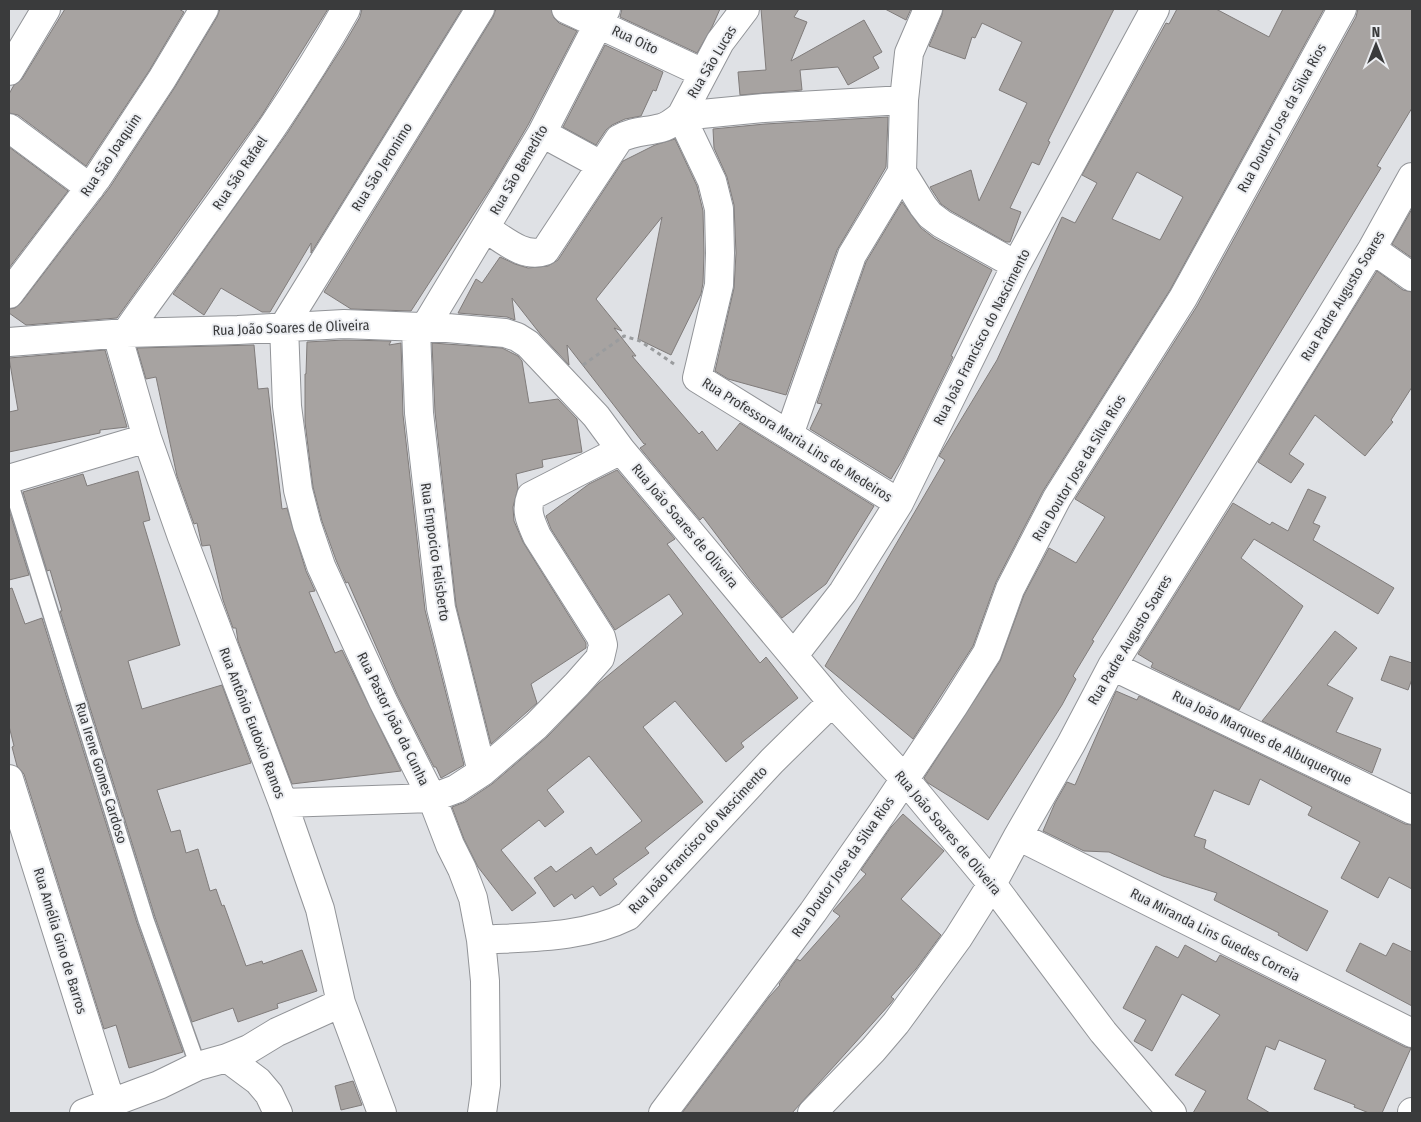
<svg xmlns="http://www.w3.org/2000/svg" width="1421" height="1122" viewBox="0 0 1421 1122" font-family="'Fira Sans Condensed',sans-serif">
<rect width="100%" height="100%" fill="#dfe1e5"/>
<path fill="#a7a3a1" stroke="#807c7b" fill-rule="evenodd" d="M65,9h114l5,3 -35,59 -63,95 -68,-51 -9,-2v-19l5,-9 8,-6z
M220,9h108l-66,106 -145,203 -91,7 -17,-12v-4l6,-1 6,-5 89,-116 65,-100 42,-70z
M362,9h100l-151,244v-10l-41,69h-8l-41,-24 -17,27 -31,-21 115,-162 55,-86 17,-29z
M496,9h55l3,9 5,5 18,8 -49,94 -33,56 -84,130 -60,-2 -27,-17 169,-275z
M622,9h98l-8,18 -15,26 -77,-36z
M761,9h38l-5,8 13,5 -16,39 73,-41 18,32 -9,5 6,11 -31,17 -10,-18 -38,3 2,20 -62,5 -2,-23 28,-2z
M885,9h26l-5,11z
M943,9h171l-66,132 2,1 -11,23 -7,-3 -22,46 11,4 -11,30h-4l-55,-31 -10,-7 -11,-17 41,-17 8,31 48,-98 -28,-13 23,-48 -40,-19 -7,15 -3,-1 -7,22 -36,-13 13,-31z
M1177,9h39l53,28 14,-28h41l-154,281 -127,201 -47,91 -23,64 -60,93 -88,-73 120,-206 -6,-4 58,-96 65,-143 13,6 22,-40 -15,-8 84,-152 3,1zM1137,172l46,25 -23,43 -48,-21z
M1358,9h54v99l-35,58 4,2 -289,472 2,1 -21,35 3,3 -14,26 -74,115 -60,-37 -4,-5 76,-117 24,-66 25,-47 27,15 29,-46 -30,-18 122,-193 159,-289z
M605,45l58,27 -7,19 -3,-1 -12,26 -16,3 -13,6 -6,5 -10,15 -33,-18z
M888,117l-2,50 -49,83 -51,145 -58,-16 -13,-8 19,-83 2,-35 -2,-48 -7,-28 -13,-29 -1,-19 52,-5z
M675,139l22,47 6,25 1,42 -1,30 -2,11 -30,61 -33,-16 24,-122 -66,82 26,32 -8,-3 22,28h-4l67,78 3,-3 15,20 23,-28 134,83 -48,78 -44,34 -33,-40 -46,-61 -3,3 -60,-72 6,-4h-2l-77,-99 2,20 -28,-30 -29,-37 3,22 -8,-3 -49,-4 18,-34 6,4 18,-26 15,7 13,4 20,-2 10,-6 65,-99 32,-16z
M9,147l59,44 -59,77z
M902,202l19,26 13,10 58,32 -41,86 2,1 -50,102 -12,20 -81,-50 12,-25 -5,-1 49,-141z
M1412,209v49l-20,-14z
M1377,271l26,19 9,2v95l-21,33 2,2 -28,34 -50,-41 -26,39 15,10 -13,19 -33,-21z
M344,340l47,1 -2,4 12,-2 2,72 22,195 39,155 -23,13 -5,-11h-2l-37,-73 -49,-112 -2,1 -10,-23 -14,-39 -9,-34 -8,-65v-48h1l1,-32z
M432,343l70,5 16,8 4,5 7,42 29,-4 19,20 5,33 -40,8 1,7 -27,7 2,14 -5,19 1,14 9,21 63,101v5l-55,36 6,19 -46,41 -35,-139 -21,-193z
M254,345l4,44 10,-1 14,121 5,-1 19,63 9,20 -6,1 26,61 7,-3 59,121 -109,13 -54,-143 -2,-13h-3l-10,-28 -13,-55 -8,1 -5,-23 -3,1 -17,-48 -21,-99 -10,2 -9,-31z
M105,350l22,77 -27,3v3l-91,19v-40l9,-2 -9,-52z
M617,470l58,69 -8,5 93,119 6,-6 32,41 -57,45 3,4 -18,15 -51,-61 -32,26 60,75 -58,46 4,5 -36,26 4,5 -17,12 -7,-10 -18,13 -3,-5 -18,13 -20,-29 17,-12 5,6 35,-25 5,8 46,-34 -53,-65 -42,34 17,22 -19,15 -6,-7 -38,30 35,43 -24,18 -34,-44 -14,-28 -12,-32 13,-5 27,-18 55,-47 52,-54 84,-69 -14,-20 -54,36 -64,-101 -5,-13 43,-32z
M138,471l12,49 -7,2 37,123 -52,16 14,48 80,-24 29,78 -94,27 14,42 9,-2 6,23 12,-4 12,42 6,-2 6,17 2,-1 22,61 16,-5 1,3 39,-14 15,41 -40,13 1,4 -40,14 -5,-14 -41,14 -37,-105 -95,-306h2l-12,-41 -3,1 -24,-79 60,-18 4,12z
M1308,489l18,8 -13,26 7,3 -7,14 81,48 -16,26 -124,-75 -13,19 62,48 -64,104 -88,-43 2,-4 -15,-9 95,-151 37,22 2,-3 16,9z
M9,510l20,65 -20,5z
M12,588l13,36 17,-6 95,305 46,129 -54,16 -13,-43 -12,4 -80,-255 -7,-8 -5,-19 2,-1 -5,-20v-137z
M1335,631l22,17 -30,37 26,13 -17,34 45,17 -9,24 -110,-52z
M1390,656l22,7v16l-4,11 -27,-10z
M1116,691l21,9 2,-4 266,128 7,1v64l-23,-12 -11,21 -37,-20 19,-36 -52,-27 4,-8 -52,-28 -11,26 -35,-15 -20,46 12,4 -2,8 124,63 -21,40 -29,-16 1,-2 -65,-33 3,-7 -54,-17 -54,-24 -25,-1 -41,-20 12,-28 12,-21 8,3z
M903,814l41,37 -43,48 40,36 -25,34 -25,28 3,2 -4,5 -98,109h-110l87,-116 11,-12 -1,-1 18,-25 3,2 40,-45 -7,-5 33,-37 -5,-4 30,-43z
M1360,943l26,13 7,-13 19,9v54l-66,-35z
M1185,945l31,17 4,-7 185,92 6,1 -29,65h-13l-15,-6 1,-2 -41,-16 12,-29 -47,-20 -4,10 -9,-4 -19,53 23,14h-77l13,-22 -31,-16 45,-60 -38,-21 -30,57 -18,-10 12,-21 -23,-12 33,-62 22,12z
M353,1081l9,24 -21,5 -6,-24z"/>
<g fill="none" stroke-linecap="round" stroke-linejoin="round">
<g stroke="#929498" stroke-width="18">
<path id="service" d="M9,479l137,441 52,146"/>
</g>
<g stroke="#929498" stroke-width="30">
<path id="minor" d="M480,9l-196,317 3,80 11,84 9,35 14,41 62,135 49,97 18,47 12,24 11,29 8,42 4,41 1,104 -4,28
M566,9l137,64
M928,9l-19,44 -5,47 -2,72 21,34 7,9 12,9 74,41
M9,71l37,-62
M681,116l31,65 7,28 1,44 -1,32 -22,93 202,125
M681,116l83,-8 140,-8
M9,128l81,60
M542,133l59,32
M485,228c18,11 39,31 60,23l74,-112c13,-8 27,-7 42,-11 8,-2 13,-7 20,-12l39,-74 25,-33
M1372,249l40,28
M9,294l88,-116 65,-99 42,-70
M425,327l117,-194 64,-124
M416,328l3,85 22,195 41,164
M126,333c23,-34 48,-66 71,-99 53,-73 105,-147 149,-225
M117,334l30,104 35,99 101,266 37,106 21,94 41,110
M9,342l117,-9 112,-3 106,-6 103,4 58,5 12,4 11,7 68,72 25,34 211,252 72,76 88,106 111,148 69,81
M789,435l63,-180 50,-83
M9,479l138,-41
M794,655l49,-63 56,-89 117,-238 139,-256
M1112,666l300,144
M9,779l102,324
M283,803l149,-5 24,-9 26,-17 54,-46 41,-42 23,-26 3,-13 -2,-8 -64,-101c-6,-14 -12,-25 -6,-40l90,-46
M1018,836l394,197
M481,940c49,-3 103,-2 147,-24l144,-155 60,-59
M227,1058l31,23 11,13 9,19
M84,1113l75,-28 39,-19 29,-8 22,-9 28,-17 64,-29
M663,1113l150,-201 69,-99 71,-106 34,-54 23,-64 47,-91 126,-200 159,-289
M812,1113l61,-63 23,-27 62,-85 34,-54 26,-48 53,-92 41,-78 216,-345 44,-72 40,-72"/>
</g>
<g stroke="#929498" stroke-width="30">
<path id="tertiary" d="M1412,1113v-1"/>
</g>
<path stroke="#9a9c9e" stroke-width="3" stroke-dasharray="4 4" stroke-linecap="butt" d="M583,365l41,-29 16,5 34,23"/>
<use href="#service" stroke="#fff" stroke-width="15"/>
<use href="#minor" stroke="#fff" stroke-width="28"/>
<use href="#tertiary" stroke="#fff" stroke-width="28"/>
</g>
<g text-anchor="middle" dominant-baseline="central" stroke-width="4" stroke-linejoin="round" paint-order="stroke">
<g font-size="14" fill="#3a3b3c" stroke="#eceef2">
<text transform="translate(635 40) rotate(25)">Rua Oito</text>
<text transform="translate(712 62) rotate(-59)">Rua São Lucas</text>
<text transform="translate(1282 118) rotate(-61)">Rua Doutor Jose da Silva Rios</text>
<text transform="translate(111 155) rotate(-56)">Rua São Joaquim</text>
<text transform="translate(382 167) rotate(-58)">Rua São Jeronimo</text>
<text transform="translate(519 170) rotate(-60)">Rua São Benedito</text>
<text transform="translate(240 173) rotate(-56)">Rua São Rafael</text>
<text transform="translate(1343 296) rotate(-59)">Rua Padre Augusto Soares</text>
<text transform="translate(291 328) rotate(-2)">Rua João Soares de Oliveira</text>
<text transform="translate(982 337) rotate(-63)">Rua João Francisco do Nascimento</text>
<text transform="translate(797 440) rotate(32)">Rua Professora Maria Lins de Medeiros</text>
<text transform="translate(1079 468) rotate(-59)">Rua Doutor Jose da Silva Rios</text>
<text transform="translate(685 526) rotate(50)">Rua João Soares de Oliveira</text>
<text transform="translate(435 552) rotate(82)">Rua Empocico Felisberto</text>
<text transform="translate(1130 640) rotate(-59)">Rua Padre Augusto Soares</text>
<text transform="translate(393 719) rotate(64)">Rua Pastor João da Cunha</text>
<text transform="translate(252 723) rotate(69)">Rua Antônio Eudoxio Ramos</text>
<text transform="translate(1262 738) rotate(26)">Rua João Marques de Albuquerque</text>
<text transform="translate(101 773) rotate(73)">Rua Irene Gomes Cardoso</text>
<text transform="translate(948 833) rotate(50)">Rua João Soares de Oliveira</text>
<text transform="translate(698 840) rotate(-47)">Rua João Francisco do Nascimento</text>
<text transform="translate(843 867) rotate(-55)">Rua Doutor Jose da Silva Rios</text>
<text transform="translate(1215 935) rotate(27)">Rua Miranda Lins Guedes Correia</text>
<text transform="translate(60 941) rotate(73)">Rua Amélia Gino de Barros</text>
</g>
</g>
<rect width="1421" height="1122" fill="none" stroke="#3a3b3c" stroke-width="20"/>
<g transform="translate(1376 45)" stroke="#eceef2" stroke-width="4" paint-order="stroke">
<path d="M0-4L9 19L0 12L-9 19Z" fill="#3a3b3c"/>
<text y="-8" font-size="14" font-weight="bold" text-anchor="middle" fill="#3a3b3c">N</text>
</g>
</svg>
